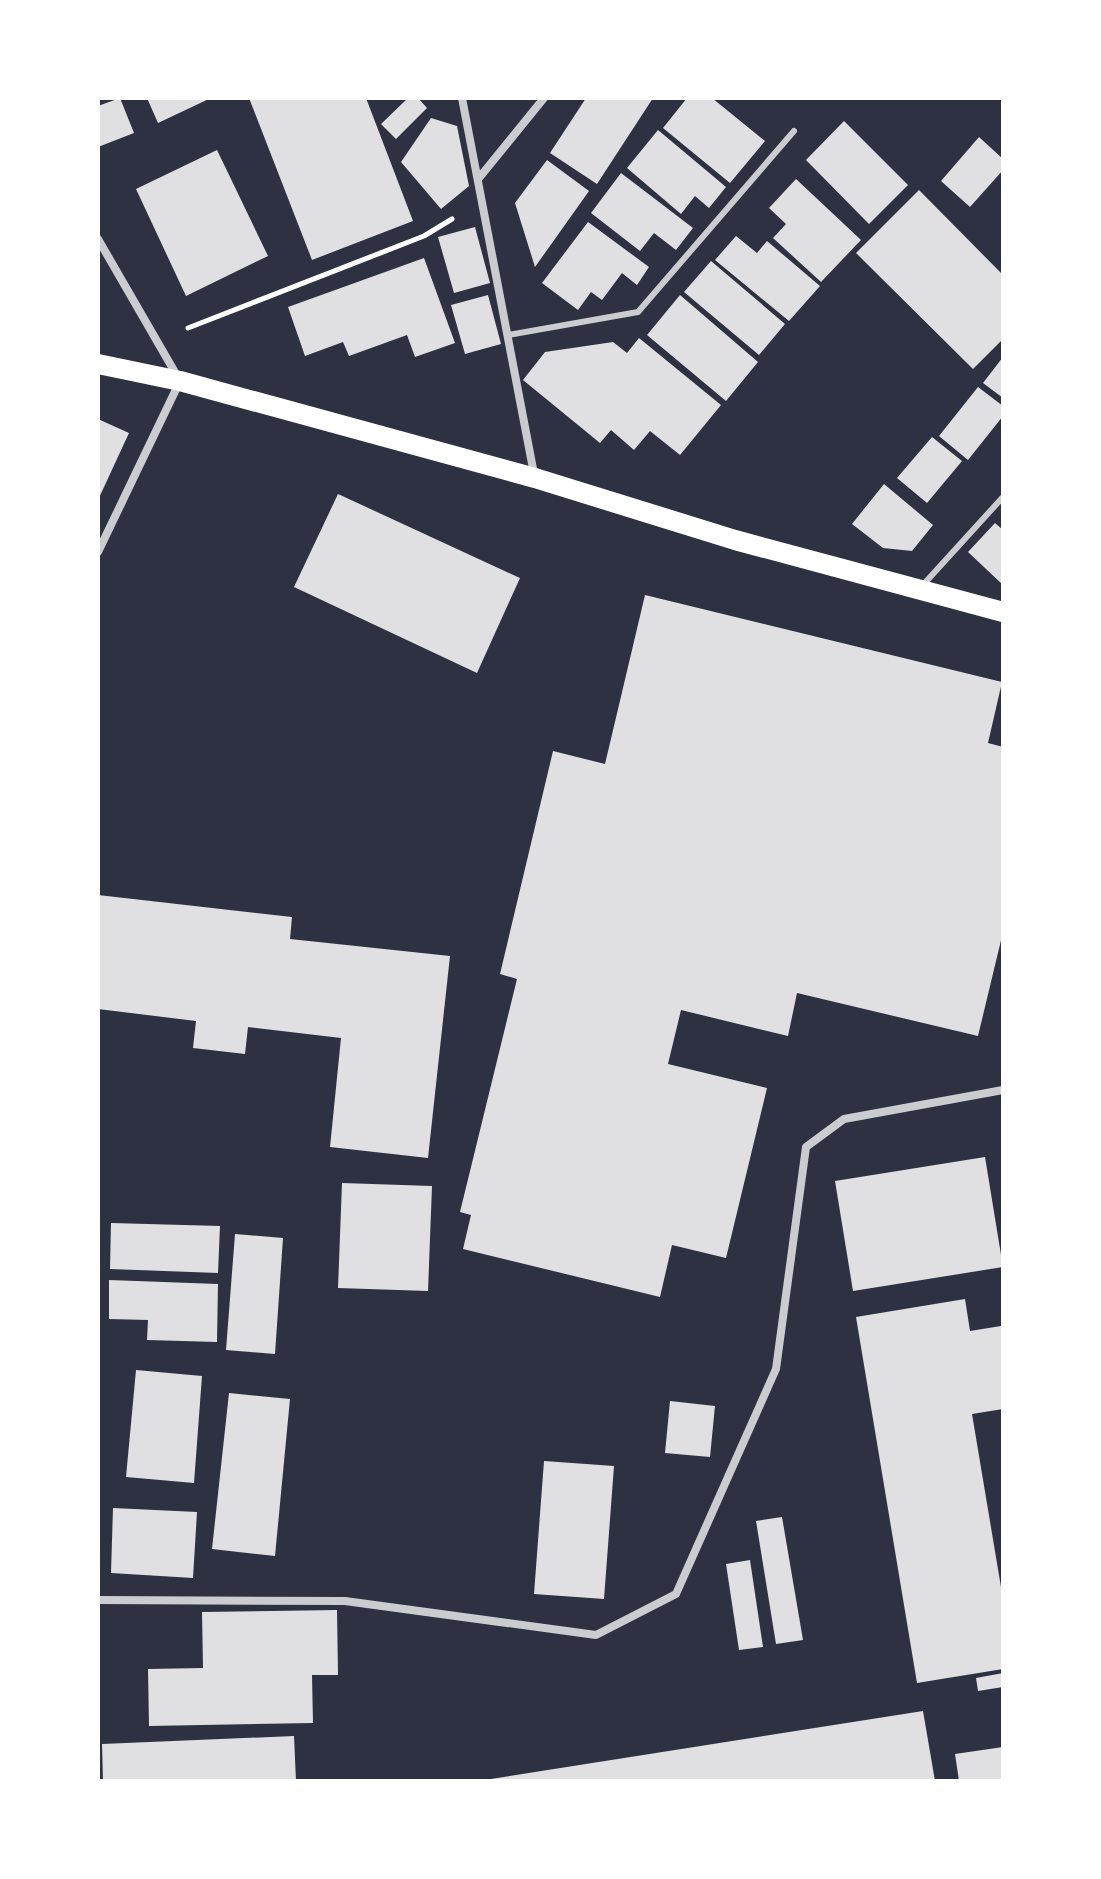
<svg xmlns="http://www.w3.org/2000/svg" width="1101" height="1879" viewBox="0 0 1101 1879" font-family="Karla,sans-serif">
<rect width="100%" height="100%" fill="#2d3142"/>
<path fill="#e0e0e3" d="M120,98l14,35 -36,14v-41z
M147,98h64l-53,25z
M249,98h117l47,123 -101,39z
M408,98h10l9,10 -31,31 -15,-15z
M586,98h67l-56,86 -47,-31z
M687,98h25l53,43 -35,42 -67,-55z
M431,118l26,8 12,60 -28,23 -40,-47z
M844,121l64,64 -39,39 -63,-64z
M658,130l68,57 -17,21 -14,-12 -14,18 -54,-46z
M979,137l24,22v11l-33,37 -29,-26z
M217,150l51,106 -82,40 -50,-107z
M547,160l42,31 -54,76 -20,-64z
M621,173l72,55 -17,22 -22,-17 -14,18 -49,-38z
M796,179l65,61 -40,42 -48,-44 13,-14 -17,-16z
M919,190l84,85v64l-30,30 -117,-116z
M588,222l61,45 -12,18 -15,-12 -20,27 -11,-8 -13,18 -36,-27z
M475,227l15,56 -36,10 -16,-56z
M736,236l21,17 10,-12 53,45 -31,35 -74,-61z
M424,258l31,85 -40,14 -8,-22 -58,21 -6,-14 -38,14 -17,-49z
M711,261l74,63 -26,31 -75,-63z
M488,295l13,49 -36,10 -14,-49z
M680,295l78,67 -32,39 -79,-66z
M639,338l82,67 -41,50 -30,-24 -16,19 -23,-20 -11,13 -77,-63 22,-28 68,-10 14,11z
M1003,357v41l-20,-15z
M978,387l25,19v10l-35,44 -29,-24z
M98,419l31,14 -31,67z
M932,437l30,24 -35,42 -30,-25z
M884,484l49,41 -21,26 -29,-3 -31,-24z
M338,494l182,84 -43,95 -183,-86z
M995,523l8,7v55l-35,-33z
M645,595l357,87 -14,61 15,4v185l-25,104 -181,-43 -9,43 -107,-26 -13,54 99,24 -41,170 -54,-13 -12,52 -197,-48 8,-34 -11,-3 57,-233 -17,-5 53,-223 52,13z
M98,895l194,22 -2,22 160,17 -22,202 -98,-11 11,-109 -93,-11 -3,27 -52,-6 3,-27 -98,-12z
M985,1157l18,110 -150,24 -18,-110z
M342,1183l90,3 -4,105 -90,-3z
M111,1223l109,3 -2,47 -108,-4z
M235,1234l48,4 -8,116 -49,-4z
M109,1280l109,4 -1,58 -70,-2 1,-20 -39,-1z
M965,1299l5,32 31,-5 2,12v71l-31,5 31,185v70l-86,14 -61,-366z
M136,1370l66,6 -8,107 -68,-6z
M229,1393l61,6 -15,157 -63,-7z
M670,1401l45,5 -5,51 -45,-4z
M544,1461l70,5 -10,133 -70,-5z
M113,1508l84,4 -4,66 -82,-5z
M782,1517l21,123 -27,4 -20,-123z
M750,1560l13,87 -24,3 -13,-86z
M337,1610l1,65h-26l1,48 -164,3 -1,-57 55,-1 -1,-56z
M1003,1673v14l-25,4 -2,-13z
M923,1711l12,70h-444v-2z
M294,1736l2,45h-193l-1,-37z
M1003,1747v34h-44l-4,-27z"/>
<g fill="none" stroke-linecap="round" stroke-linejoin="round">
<path stroke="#fff" stroke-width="5" d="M188,328l236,-92 28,-17"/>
<path stroke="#caccd0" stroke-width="6" d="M508,335l130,-23 156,-181
M922,586l81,-89"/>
<path stroke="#caccd0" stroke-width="8" d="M462,98l72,376
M479,178l65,-80
M98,239l82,142 -82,171
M98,1600l247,1 251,34 80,-41 100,-225 30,-222 38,-28 159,-29"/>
<path stroke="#fff" stroke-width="20" d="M98,364l82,17 355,97 200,62 268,72"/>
</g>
<rect width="1101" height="1879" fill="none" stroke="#ffffff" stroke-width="200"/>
</svg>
